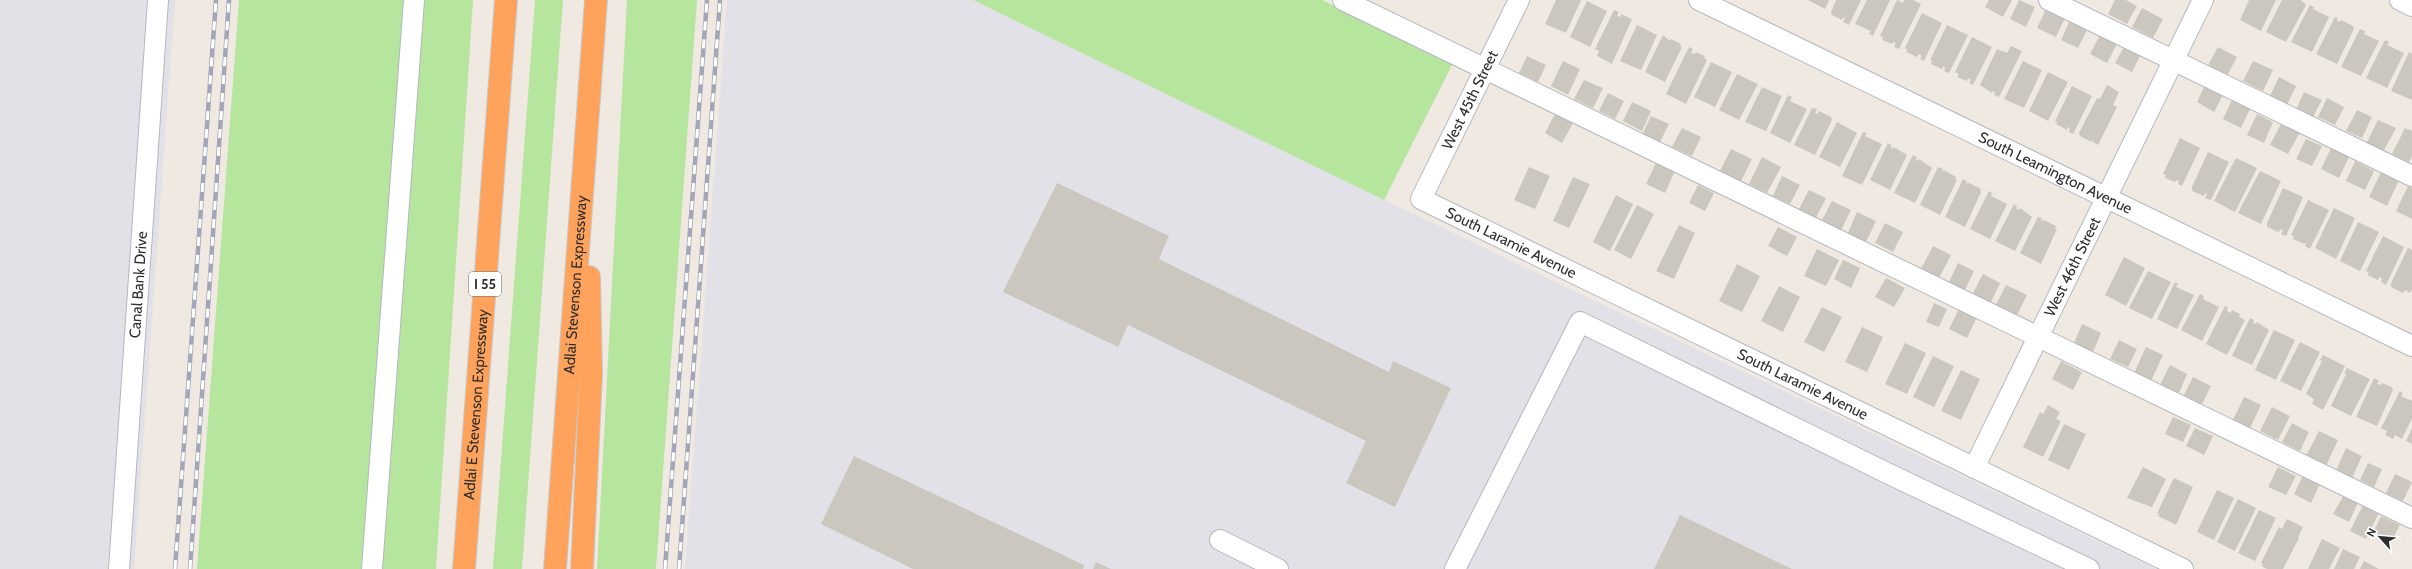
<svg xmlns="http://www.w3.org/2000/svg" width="2412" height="569" viewBox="0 0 2412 569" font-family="Cabin,sans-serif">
<rect width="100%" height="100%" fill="#efe9e1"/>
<path fill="#e3e1e8" d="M0,0h175l-41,569h-134z
M727,0h246l411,200 772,369h-1471z"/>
<path fill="#b6e59e" d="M239,0h234l-37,569h-239z
M535,0h28l-41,569h-29z
M627,0h70l-41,569h-59z
M973,0h349l131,63 -69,137z"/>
<path fill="#cbc7bf" d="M1556,0h25l-15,33 -21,-9z
M1808,0h21l-4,9z
M1836,0h25l-12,25 -6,-3 2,-4 -2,-1 -1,3 -10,-5 -1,-3z
M1867,0h23l-17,36 -4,-2 2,-3 -16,-7z
M1897,0l6,3 1,-3h9l8,4 -22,45 -5,-2 2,-4 -3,-1 -1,2 -10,-4 1,-3 -3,-1z
M1989,0h23l-9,17 -18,-10z
M2019,0l16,7 -9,20 -16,-8z
M2115,0h11l11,6 -10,18 -19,-10z
M2249,0h27l-15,31 -21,-11z
M2282,0h19l5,5 -20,37 -20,-10z
M1587,1l20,10 -17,36 -20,-10z
M2310,5l4,2 -1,2 16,8 -17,35 -21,-10z
M2142,8l21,11 -10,19 -21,-11z
M2046,9l19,9 -9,19 -19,-9z
M1614,10l5,2 -2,4 3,1 1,-3 11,5 -20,45 -15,-8 2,-5 -4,-2z
M1922,13l20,10 -18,38 -4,-2 2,-3 -3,-2 -2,3 -11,-5 1,-2 -2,-2z
M2335,17l3,1 -1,3 2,1 2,-2 12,6 1,3 -17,35 -21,-10z
M2070,20l18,8 -10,20 -17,-8z
M1637,25l20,10 -16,35 -21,-9z
M1947,25l21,10 -19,38 -5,-2 1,-3 -2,-2 -1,3 -11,-5 1,-3 -2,-1z
M2360,29l5,2 -1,3 15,7 -18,35 -20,-9z
M1663,35l7,6 1,-2 10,5 -1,2 2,1 -17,35 -20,-10z
M2100,35l17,9 -10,19 -17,-9z
M1972,37l20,10 -19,38 -4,-2 2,-3 -3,-2 -1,3 -10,-4 2,-3 -4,-2z
M2385,40l4,2 -2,3 17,8 -17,35 -21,-10z
M2011,46l11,5 -23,46 -5,-2 1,-3 -2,-1 -1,2 -12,-8 17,-36 10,4z
M1689,47l4,2 -2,4 4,1 1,-2 9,4 -1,2 3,2 -21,44 -20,-10z
M2124,47l16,9 -8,16 -17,-9z
M2218,47l19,10 -10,19 -19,-11z
M2409,52l3,2v46l-21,-9z
M1527,56l19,9 -8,17 -19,-9z
M1563,61l17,8 -12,26 -17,-9z
M2023,61l19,9 -18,38 -20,-9z
M2253,61l20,9 -10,21 -20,-10z
M1711,62l21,10 -17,35 -21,-10z
M2048,72l20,10 -20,39 -19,-10z
M1737,74l21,10 -19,36 -20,-10z
M2279,77l17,9 -9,19 -17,-9z
M1584,80l19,8 -10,20 -19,-9z
M2107,85l12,7 -6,13 4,2 -19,38 -5,-3v-3l-2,3 -11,-6 -1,-3 18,-35 3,1z
M2205,85l18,10 -9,17 -17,-10z
M2072,86l20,10 -19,38 -4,-2 1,-4 -2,-1 -1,3 -11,-6 1,-2 -2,-1z
M1762,87l20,9 -16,35 -21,-9z
M2304,92l18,8 -9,17 -17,-7z
M1608,93l16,8 -9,18 -16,-8z
M1788,95l4,2 -2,4 17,8 -17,34 -20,-10z
M2327,98l17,9 -9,18 -17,-8z
M2232,100l18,9 -9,19 -18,-9z
M1632,102l19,9 -9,20 -19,-10z
M1812,108l5,1 -2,4 3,1 1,-3 12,6 1,3 -17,35 -21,-10z
M2357,110l15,7 -10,21 -16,-7z
M1555,114l18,9 -11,20 -17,-10z
M2257,114l16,8 -9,21 -17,-8z
M1651,116l18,8 -10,20 -17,-9z
M2378,120l18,8 -13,24 -17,-8z
M1837,122l20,11 -17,34 -21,-10z
M2282,122l18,10 -12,22 -18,-9z
M1682,128l19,9 -9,19 -20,-9z
M2405,128l7,3v25l-3,6 -17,-8z
M1863,132l4,1 -2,3 17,8 -20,41 -20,-9z
M2180,138l20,10 -18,38 -4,-2 1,-3 -2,-1 -2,2 -10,-4 1,-3 -3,-1z
M2306,139l16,7 -10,20 -16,-7z
M1888,143l4,3 -1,2 2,1 1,-2 13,8 -17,35 -20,-10z
M2331,148l18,9 -10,21 -18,-9z
M1731,149l21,10 -11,22 -21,-10z
M2208,152l21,10 -18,38 -6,-2 2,-4 -2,-1 -1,3 -12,-5v-4z
M1913,155l4,2 -1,3 2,1 1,-2 13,9 -17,35 -21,-10z
M1762,157l19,10 -14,26 -18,-9z
M2236,158l21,10 -22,44 -21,-11z
M2355,161l19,10 -9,19 -19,-9z
M1656,163l19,8 -10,22 -19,-9z
M1529,167l21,9 -15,33 -21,-9z
M1938,167l5,2 -2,3 3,-2 12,7 -1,2 2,1 -17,35 -20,-10z
M2382,170l18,8 -13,28 -18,-9z
M2260,171l21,10 -20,43 -23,-11z
M1782,176l18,9 -10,19 -17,-8z
M1573,177l17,7 -21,44 -16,-7z
M1963,179l4,3 -1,2 3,-1 12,6 -1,2 1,1 -16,35 -20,-10z
M1057,183l112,53 -10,23 230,113 4,-11 58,27 -56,119 -49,-24 20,-42 -238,-116 -10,22 -115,-55z
M1698,185l16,8 -9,18 -16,-8z
M2408,186l4,2v31l-16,-8z
M2283,188l20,9 -17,39 -5,-2 2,-3 -3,-2 -1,3 -12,-5v-4z
M1809,190l17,8 -10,20 -17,-9z
M1989,191l3,2 -1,3 16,8 -17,35 -20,-10z
M1616,195l17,9 -23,47 -17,-9z
M2308,200l21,10 -19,39 -5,-3 2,-3 -3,1 -11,-5 1,-3 -3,-1z
M1832,201l19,9 -10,20 -19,-10z
M2014,204l3,2 -1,2 3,2 1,-2 12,9 -17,34 -20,-10z
M1637,205l17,9 -23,45 -17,-9z
M2334,208l21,10 -19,41 -21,-11z
M1857,212l19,9 -10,21 -18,-9z
M2038,217l4,1 -1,3 3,-1 12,6 -1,2 2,1 -16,35 -21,-11z
M2358,222l21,10 -19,39 -20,-10z
M1885,223l18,9 -10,20 -18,-9z
M1679,225l16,8 -21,46 -18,-8z
M1778,227l19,10 -10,19 -19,-10z
M2383,236l21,11 -18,38 -5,-3 1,-3 -2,-2 -2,3 -11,-5 2,-2 -3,-2z
M1933,246l18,9 -12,23 -18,-9z
M2408,248l4,2v39l-2,4 -5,-3 -2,3 -12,-6v-4z
M1817,249l22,11 -13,26 -22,-10z
M2124,257l21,11 -19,38 -21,-11z
M1843,260l17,8 -9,20 -17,-9z
M1958,263l16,8 -9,19 -16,-8z
M1737,264l23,12 -18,36 -23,-11z
M2148,271l23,11 -19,37 -23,-11z
M1983,274l17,9 -10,21 -18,-9z
M1886,278l19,10 -11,19 -19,-10z
M2175,282l3,2 -2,3 18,8 -17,34 -20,-10z
M2006,285l21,10 -10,20 -21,-10z
M1779,286l21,11 -17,35 -22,-11z
M2200,294l4,2 -1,3 16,8 -17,34 -21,-11z
M1934,303l13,6 -8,18 -13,-5z
M2225,306l3,1 -1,4 4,2 1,-3 8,4 -1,3 6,3 -18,35 -21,-11z
M1822,307l20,10 -18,35 -20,-10z
M1959,309l18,8 -10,21 -18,-9z
M2250,318l4,2 -1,3 3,1 1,-2 12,8 -17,35 -20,-9z
M2082,324l19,9 -8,19 -19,-9z
M1862,327l21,10 -16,35 -22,-10z
M2274,330l21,10 -19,40 -21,-10z
M2119,340l18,9 -9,18 -18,-8z
M2300,342l20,10 -19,39 -21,-10z
M1905,343l21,10 -19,41 -22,-10z
M2146,347l17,8 -12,26 -17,-8z
M2323,355l22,11 -22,44 -11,-6 2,-5 -8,-5 16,-33 -2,-1z
M1933,356l21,10 -20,41 -21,-10z
M2061,361l21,11 -9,18 -21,-11z
M2170,365l17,9 -8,19 -19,-8z
M2347,368l23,11 -19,37 -20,-10 15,-32 -2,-1z
M1961,370l19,9 -19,41 -20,-9z
M2193,377l18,9 -10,20 -18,-9z
M2374,378l5,3 -2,3 3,1 2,-2 10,4 1,3 -16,36 -21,-9z
M2400,391l3,2 -2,3 11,5v17l-10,21 -7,-4 -2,4 -8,-4 2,-4 -6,-3z
M2244,397l17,8 -11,23 -17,-8z
M2048,405l12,7 -4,7 5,2 -18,36 -20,-10 17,-35 3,2z
M2272,407l18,9 -12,24 -18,-9z
M2173,417l18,8 -8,17 -18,-8z
M2292,423l17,9 -9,19 -18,-9z
M2064,424l22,10 -17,36 -21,-10z
M2195,428l18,8 -9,19 -18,-9z
M2412,428v16l-6,-3z
M2319,431l19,9 -12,26 -20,-10z
M2346,448l16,8 -10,22 -16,-7z
M854,456l230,109 -1,4h-170l-92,-45z
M2368,463l14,6 -8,18 -14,-7z
M2143,467l23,12 -14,28 -25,-9z
M2278,467l18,9 -10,19 -18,-8z
M2395,474l17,8 -9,19 -17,-8z
M2303,476l17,8 -9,19 -17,-9z
M2174,478l19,9 -17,38 -18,-9 1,-2 -2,-1z
M2217,490l17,8 -20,42 -17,-8z
M2344,495l14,8 -9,19 -16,-8z
M2238,499l18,9 -21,43 -18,-9z
M2363,505l16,8 -13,26 -16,-8z
M2259,510l17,8 -21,43 -17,-8z
M1680,515l112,54h-138z
M2381,516l19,9 -10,19 -18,-9z
M2287,519l16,8 -5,10 1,1 -16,31h-16l-5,-3 1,-2 -2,-1 18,-36 3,2z
M2322,539l18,9 -11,21h-21z
M2343,549l17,8 -6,12h-20z
M2364,561l15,8h-19z
M1096,562l15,7h-18z"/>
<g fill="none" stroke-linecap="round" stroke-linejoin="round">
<g stroke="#b4b7c1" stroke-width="22">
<g id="minor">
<path d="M1343,0l1069,518"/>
<path id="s1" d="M1519,0l-98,199 762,370"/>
<path id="s2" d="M1699,0l713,346"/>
<path d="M2049,0l363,176"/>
<path d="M2400,0l12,6"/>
<path id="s3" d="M1974,468l229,-468"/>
<path d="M1220,540l58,29"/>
<path id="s4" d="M119,569l39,-569"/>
<path d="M372,569l42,-569"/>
<path d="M1455,569l125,-247 307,151 202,96"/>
</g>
</g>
<g stroke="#c9c9c9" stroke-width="24">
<g id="highway">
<path id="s5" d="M464,569l42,-569"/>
<path id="s6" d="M555,569l41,-569"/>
<path d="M582,569l9,-195 -2,-97"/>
</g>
</g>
<use href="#minor" stroke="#fff" stroke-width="20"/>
<use href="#highway" stroke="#ffa35c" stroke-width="22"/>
<g stroke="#a3a6b8" stroke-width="4.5">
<path id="rail" d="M175,569l41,-569
M190,569l39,-569
M665,569l42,-569
M679,569l41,-569"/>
</g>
<use href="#rail" stroke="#fff" stroke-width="3" stroke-dasharray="9" stroke-linecap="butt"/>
</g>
<g text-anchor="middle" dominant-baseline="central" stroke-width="4" stroke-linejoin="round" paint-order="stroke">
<rect fill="#fff" stroke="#6d6d6d" stroke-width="1" x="469" y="272" width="32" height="24" rx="3"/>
<g font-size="14" font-weight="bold" fill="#2e2e2e">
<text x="485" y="284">I 55</text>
</g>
<g font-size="15" fill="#2e2e2e" stroke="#fff">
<text transform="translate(1470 100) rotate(-64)">West 45th Street</text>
<text stroke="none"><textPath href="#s2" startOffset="396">South Leamington Avenue</textPath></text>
<text stroke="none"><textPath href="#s1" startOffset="322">South Laramie Avenue</textPath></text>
<text stroke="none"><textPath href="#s3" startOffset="224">West 46th Street</textPath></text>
<text stroke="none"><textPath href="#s4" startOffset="285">Canal Bank Drive</textPath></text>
<text stroke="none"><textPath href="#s6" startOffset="285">Adlai Stevenson Expressway</textPath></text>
<text stroke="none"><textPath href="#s1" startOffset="646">South Laramie Avenue</textPath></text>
<text stroke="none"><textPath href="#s5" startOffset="165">Adlai E Stevenson Expressway</textPath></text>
</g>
</g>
<g transform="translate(2380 537) rotate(297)" stroke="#ffffff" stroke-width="3" paint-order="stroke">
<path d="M0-3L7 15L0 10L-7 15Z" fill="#2e2e2e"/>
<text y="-6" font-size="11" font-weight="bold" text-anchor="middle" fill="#2e2e2e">N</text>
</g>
</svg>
